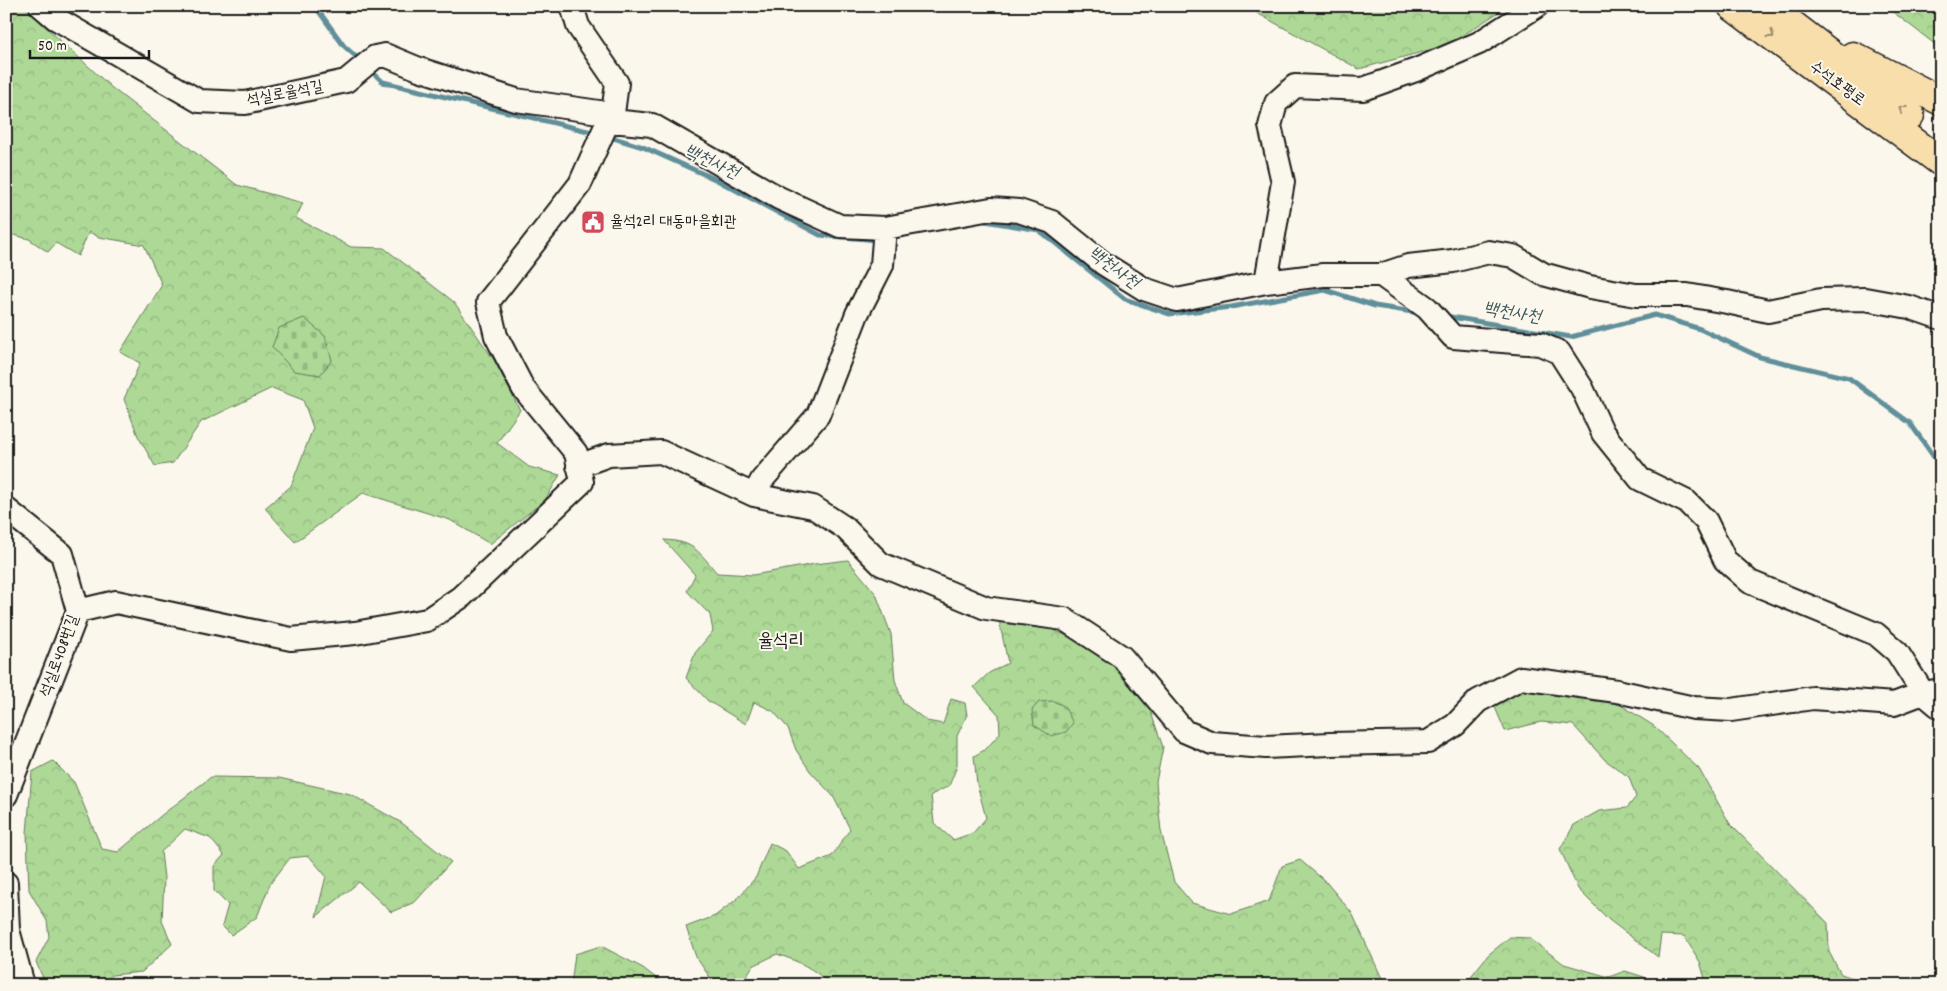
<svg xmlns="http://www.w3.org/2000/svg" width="1947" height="991" viewBox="0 0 1947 991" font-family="Dekko,'Poor Story',sans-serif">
<defs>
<pattern id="forest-crowns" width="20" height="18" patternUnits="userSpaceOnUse" patternTransform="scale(1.25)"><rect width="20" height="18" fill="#add896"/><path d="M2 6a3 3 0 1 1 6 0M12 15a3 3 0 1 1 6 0" fill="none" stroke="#94b981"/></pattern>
<pattern id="cemetery-stones" width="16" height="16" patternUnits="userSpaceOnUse" patternTransform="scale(1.25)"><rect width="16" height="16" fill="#add896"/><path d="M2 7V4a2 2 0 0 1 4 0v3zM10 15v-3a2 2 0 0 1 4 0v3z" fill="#94b981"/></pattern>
</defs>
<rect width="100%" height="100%" fill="#fbf7ec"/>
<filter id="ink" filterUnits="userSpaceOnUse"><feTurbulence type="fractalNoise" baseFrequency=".02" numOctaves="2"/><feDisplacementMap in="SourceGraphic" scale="10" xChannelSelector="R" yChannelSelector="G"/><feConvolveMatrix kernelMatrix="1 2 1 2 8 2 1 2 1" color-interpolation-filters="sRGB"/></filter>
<g filter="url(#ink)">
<path fill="url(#forest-crowns)" stroke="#647a59" d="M6,6h17l89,82 125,97 66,18 -7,15 55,29 33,1 70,54 40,58 26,50 -23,33 32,24 31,8 -15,25 -55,44 -40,-24 -87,-27 -68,49 -30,-34 26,-22 22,-58 -10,-28 -31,-12 -71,34 -28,41 -18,3 -17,-30 -14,-37 16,-36 -20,-11 42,-67 -18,-40 -45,-8 -10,-5 -11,24 -22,-13 -8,9 -19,-13 -23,-6z
M1244,6h264l-60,39 -89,24z
M1885,6h56v42h-1z
M664,540c30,1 35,12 53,33l36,2 62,-11 33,-4 28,34 15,40 4,46 8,23 24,18 16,3 8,-25 14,4 2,12 -10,21v30l-8,20 -18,9 3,28 19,17 20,-7 13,-15 -9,-34 -3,-28 12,-7 14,-16 -1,-18 -25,-28 15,-14 19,-10 -9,-43 41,4 34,15 38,24 36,41 15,43 -7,35 5,49 13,51 18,21 39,11 38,-13 13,-35 18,-6 26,22 26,31 33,72h-348l-17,-7 -12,7h-179c-12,-16 -34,-25 -52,-31l-24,12 -13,19h-25l-19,-28 -10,-30 29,-11 22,-17 19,-22 14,-34 16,8 13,18 33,-13 18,-27 -17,-33 -23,-25 -14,-21 -8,-22 -15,-17 -19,-9 -8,22 -38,-23 -22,-23 9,-25 18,-22 -3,-16 -23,-24 8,-16z
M1512,685l101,15 41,26 45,43 31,55 98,99 1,29 12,22 34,11h-168l-7,-23 -16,-26 -23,-1 -3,22 -49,-37 -31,-31 -18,-40 14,-24 25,-14 28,-3 9,-11 -7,-20 -24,-17 -32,-35 -32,-3 -36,9 -16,-38z
M53,761l21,21 28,67 16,3 45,-38 48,-37 68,1 71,16 52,29 49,39 -36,40 -24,10 -32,-30 -43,35 10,-41 -17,-20 -19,2 -20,26 -13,33 -26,18 -9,-9 6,-21 -14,-14v-25l10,-11 -14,-17 -25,-9 -24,23 3,26 -2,43 10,23 -30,28 -30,3 -13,10h-53l-10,-23 13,-25 -2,-16 -18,-31 -2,-57 5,-61z
M1510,937l19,1 35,26 45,13 16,-6 19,6 6,8h-186l24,-30z
M601,946l42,22 22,17h-94l4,-31z"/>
<path fill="url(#cemetery-stones)" stroke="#647a59" d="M304,318l21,18 7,24 -12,15 -26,-4 -22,-24 7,-19z
M1053,701l11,5 9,17 -7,9 -15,4 -17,-11 -2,-15 7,-8z"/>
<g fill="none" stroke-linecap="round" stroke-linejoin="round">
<path stroke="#608f9a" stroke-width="5" d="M315,6l29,40 17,15
M369,69l14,13 213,51
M607,136l36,11 74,33 103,55 58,5
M985,221l54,9 86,69 44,15 62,-7 94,-17 50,16 44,7
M1445,316l126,21 84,-22 45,14 60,28 89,21 61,45 31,44"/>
<g stroke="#1c1c1c" stroke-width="26">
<path id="minor" d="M41,6l14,12 144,83 46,2 101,-22 29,-24 10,-2 34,14 97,31 83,12 13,9 40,4 127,73 61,28 45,2 106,-19 28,2 33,11 52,42 40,25 33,11 89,-18 57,-7h58l27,-9 45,-5 36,-9 24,4 30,18 47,13 46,8h51l40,7 41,9 53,-11 44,-1 44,8 32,11
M572,6l6,20 39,57 -5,38
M1381,275l46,33 26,29 87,7 19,8 23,36 21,45 37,46 47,23 19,19 19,39 25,22 126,52 21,18 26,41 18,15
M1266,282l17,-100 -13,-56 6,-23 19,-17 68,3 53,-19 63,-27 58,-37
M578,466l31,-11 52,-3 93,43 59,12 32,21 36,36 105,44 78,11 58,38 62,74 28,12 54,4 64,-3 98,-2 27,-17 23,-24 43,-23 96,13 77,17 37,2 82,-12 81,6 29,-11 18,-3
M754,495l8,-15 56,-65 39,-101 25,-49 3,-37
M6,509l56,45 16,57 -72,184
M78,611l38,-9 175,37 64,-6 72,-13 34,-23 121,-115 -6,-29 -53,-65 -27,-52 -8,-34 92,-118 25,-56 7,-7
M6,883l2,47 15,55"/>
</g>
<g stroke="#1c1c1c" stroke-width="31">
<path id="highway" d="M1732,6l209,156
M1768,6l142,109
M1853,56l88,45"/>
</g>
<use href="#minor" stroke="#fbf7ec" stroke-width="22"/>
<use href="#highway" stroke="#f8deab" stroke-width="28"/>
</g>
<defs><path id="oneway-chevron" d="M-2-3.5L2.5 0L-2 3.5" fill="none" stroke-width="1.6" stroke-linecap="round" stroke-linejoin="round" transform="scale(1.25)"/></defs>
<g stroke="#95876b">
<use href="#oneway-chevron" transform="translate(1771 35) rotate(36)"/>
<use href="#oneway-chevron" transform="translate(1902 109) rotate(-142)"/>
</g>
</g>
<defs>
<g id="civic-square" transform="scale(1.25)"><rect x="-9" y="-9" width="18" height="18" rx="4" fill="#d1495b" stroke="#fbf7ec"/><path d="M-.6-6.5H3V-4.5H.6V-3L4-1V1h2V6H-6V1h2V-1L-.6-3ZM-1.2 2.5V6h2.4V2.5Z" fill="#fff"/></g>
</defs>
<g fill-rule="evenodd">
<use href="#civic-square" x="593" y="222"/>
</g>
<g text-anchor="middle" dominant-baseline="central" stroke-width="4" stroke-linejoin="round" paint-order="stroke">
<g font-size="16" fill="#1c1c1c" stroke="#fbf7ec">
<text transform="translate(1837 84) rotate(36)">수석호평로</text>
<text transform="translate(285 94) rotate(-11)">석실로율석길</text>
<text transform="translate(60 656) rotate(-70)">석실로408번길</text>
</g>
<g font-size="16" fill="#1c1c1c" stroke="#fbf7ec" text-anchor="start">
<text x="610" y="222">율석2리 대동마을회관</text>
</g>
<g font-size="18" font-style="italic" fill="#3e555b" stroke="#fbf7ec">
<text transform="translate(711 163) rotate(25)">백천사천</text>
<text transform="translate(1113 269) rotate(36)">백천사천</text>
<text transform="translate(1512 314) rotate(9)">백천사천</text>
</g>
<g font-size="19" fill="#1c1c1c" stroke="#fbf7ec">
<text x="781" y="642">율석리</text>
</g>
</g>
<rect width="1947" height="991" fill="none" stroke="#fbf7ec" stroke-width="25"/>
<rect x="12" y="12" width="1922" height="966" fill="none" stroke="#1c1c1c" stroke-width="2" filter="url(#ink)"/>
<path d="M30 50v8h119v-8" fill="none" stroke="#1c1c1c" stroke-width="2.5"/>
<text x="38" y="50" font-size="15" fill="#1c1c1c" stroke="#fbf7ec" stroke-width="4" paint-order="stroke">50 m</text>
</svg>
